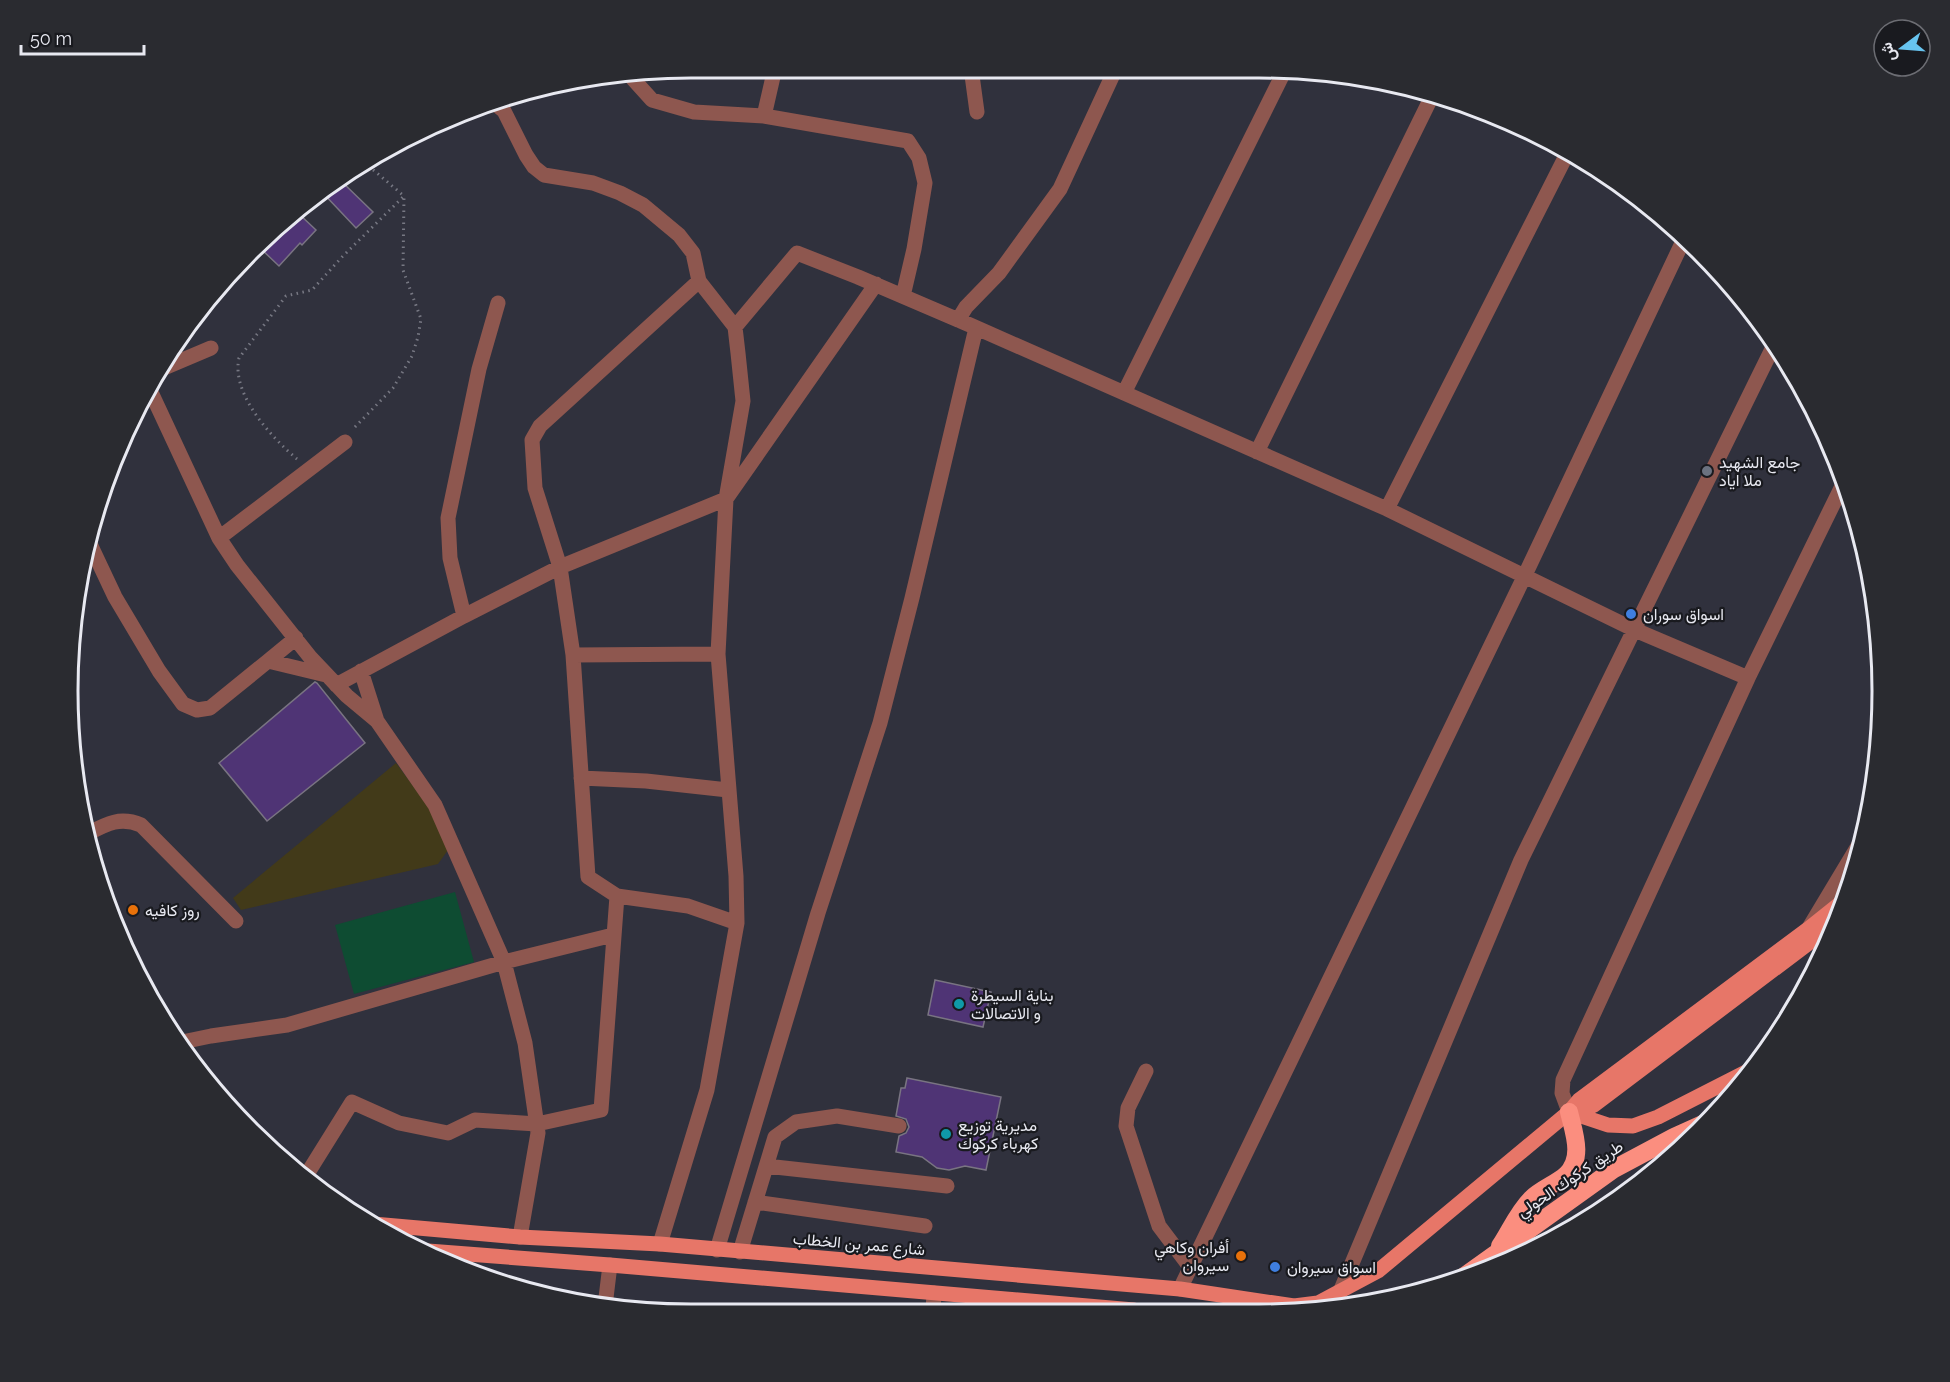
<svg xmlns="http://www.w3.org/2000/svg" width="1950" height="1382" viewBox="0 0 1950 1382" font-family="Raleway,Vazirmatn,sans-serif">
<rect width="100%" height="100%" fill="#30313d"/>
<path fill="#0e4c32" d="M455,892l19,70 -120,32 -19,-69z"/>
<path fill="#423a19" d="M396,763l33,44 19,43 -10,14 -197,46 -8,-12z"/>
<path fill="#4f3475" stroke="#797482" stroke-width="1.5" d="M338,178l35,34 -17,16 -34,-36z
M298,213l18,17 -14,15 -2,-2 -21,23 -20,-19z
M315,682l2,1 48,60 -98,78 -48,-58z
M935,980l56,12 -8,35 -55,-12z
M907,1078l94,19 -15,73 -21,-4 -16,4 -12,-2 -15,-11 -26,-5 3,-16 7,-3 3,-6 -3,-8 -10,-3 5,-28h4z"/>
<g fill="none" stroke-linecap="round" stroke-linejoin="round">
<path stroke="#777883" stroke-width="3" stroke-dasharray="1.5 4.5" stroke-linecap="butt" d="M364,162l40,34
M297,459c-26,-22 -66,-65 -58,-101l47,-62 26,-6 30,-33 62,-61 -1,74 18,49 -3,18 -6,19 -19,32 -40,41"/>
<path stroke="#8e574f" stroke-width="15" d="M971,68l6,44
M633,75v4l19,21 42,12 70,4 144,25 11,17 6,25 -11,66 -11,47
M764,116l11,-48
M699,281l-159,145 -8,14 3,48 25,79 13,88 15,222 29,19 71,10 49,17
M958,320l8,-13 33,-34 61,-84 56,-121
M735,327l62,-74 61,24 112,48 417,184 248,121 113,48
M159,370l52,-22
M149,388l70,150 18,27 73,92 37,39 30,25 58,84 69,157 21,81 13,90 -18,104
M1124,393l161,-323
M1257,452l176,-358
M1387,509l182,-359
M219,538l126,-96
M90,544l25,53 44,74 24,33 14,6 13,-2 58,-47 58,14
M464,616l-14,-58 -2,-40 31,-149 19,-66
M573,655l145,-1
M268,661l28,-23
M361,671l16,50
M336,685l128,-69 96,-49 166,-68 17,-98 -5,-48 -3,-26 -36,-46 -6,-28 -14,-18 -36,-30 -23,-12 -27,-10 -49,-8 -10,-8 -8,-12 -22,-44 -12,-10
M581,778l65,3 82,9
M87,834c19,-10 33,-18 54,-9l95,96
M1810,926l54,-90
M182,1042l29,-6 76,-11 217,-63 109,-27
M1146,1071l-18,37 -2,18 33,100 31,41
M1569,1112l-7,-19 1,-13 185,-402 97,-198
M766,1166l181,20
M304,1179l48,-77 47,21 49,10 27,-13 62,4 64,-14 16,-214
M755,1202l170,24
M660,1244l47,-154 30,-167 -1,-47 -18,-222 8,-155 150,-215
M717,1250l101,-337 62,-190 32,-125 64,-270
M740,1252l35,-115 21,-15 41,-6 62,10
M1180,1289l345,-714 159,-336
M1340,1292l181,-432 253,-515
M605,1306l5,-41
M933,1312l1,-19"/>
<path stroke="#e77668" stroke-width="15" d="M1569,1112l17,-3 8,-4 240,-181
M1572,1113l36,12 25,1 25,-9 98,-50
M373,1224l147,13 140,7 450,39 70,6 114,17 24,-3 60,-32 191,-159 10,-12 229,-171 35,-28
M415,1250l195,15 524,45"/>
<path stroke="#fb8e7f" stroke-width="18" d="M1500,1246c10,-15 18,-34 31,-47 10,-10 25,-15 35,-24 18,-17 8,-42 3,-63
M1463,1277l151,-108 60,-32 31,-14"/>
</g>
<circle fill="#6b7280" stroke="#191a1f" stroke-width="2" cx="1707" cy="471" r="6"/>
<g fill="#3f7fe0" stroke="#191a1f" stroke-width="2">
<circle cx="1631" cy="614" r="6"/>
<circle cx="1275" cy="1267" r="6"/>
</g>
<g fill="#e8710a" stroke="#191a1f" stroke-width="2">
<circle cx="133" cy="910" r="6"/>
<circle cx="1241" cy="1256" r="6"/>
</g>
<g fill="#0f9aa8" stroke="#191a1f" stroke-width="2">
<circle cx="959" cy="1004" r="6"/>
<circle cx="946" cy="1134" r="6"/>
</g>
<g text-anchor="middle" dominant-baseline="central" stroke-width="4.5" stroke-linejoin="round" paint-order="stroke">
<g font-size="16" fill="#e8e9f1" stroke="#191a1f" text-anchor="start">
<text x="1719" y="462">جامع الشهيد<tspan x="1719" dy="18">ملا اياد</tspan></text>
<text x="1643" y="614">اسواق سوران</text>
<text x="145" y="910">روز كافيه</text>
<text x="971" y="995">بناية السيطرة<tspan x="971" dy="18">و الاتصالات</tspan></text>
<text x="958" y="1125">مديرية توزيع<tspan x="958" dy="18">كهرباء كركوك</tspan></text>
<text x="1229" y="1247" text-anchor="end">أفران وكاهي<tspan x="1229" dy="18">سيروان</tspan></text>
<text x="1287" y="1267">اسواق سيروان</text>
</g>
<g font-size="16" fill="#e8e9f1" stroke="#191a1f">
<text transform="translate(1570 1179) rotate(-34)">طريق كركوك الحولي</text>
<text transform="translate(859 1244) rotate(5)">شارع عمر بن الخطاب</text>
</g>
</g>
<path d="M0 0H1950V1382H0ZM691 78H1259A613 613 0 0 1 1872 691V691A613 613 0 0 1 1259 1304H691A613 613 0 0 1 78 691V691A613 613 0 0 1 691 78Z" fill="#2a2b30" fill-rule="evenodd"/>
<path fill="none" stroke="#e8e9f1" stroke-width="3" d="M691 78H1259A613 613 0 0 1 1872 691V691A613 613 0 0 1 1259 1304H691A613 613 0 0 1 78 691V691A613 613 0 0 1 691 78Z"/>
<g transform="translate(1902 48) rotate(254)"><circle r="28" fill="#191a1f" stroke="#6c6d73" stroke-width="1.5"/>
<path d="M0-4.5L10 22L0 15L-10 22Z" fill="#67c4f0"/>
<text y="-9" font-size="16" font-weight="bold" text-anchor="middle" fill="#e8e9f1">ش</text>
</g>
<path d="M21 45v9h123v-9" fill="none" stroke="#e8e9f1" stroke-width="3"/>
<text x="30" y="45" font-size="18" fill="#e8e9f1" stroke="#191a1f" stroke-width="4.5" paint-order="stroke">50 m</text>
</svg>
